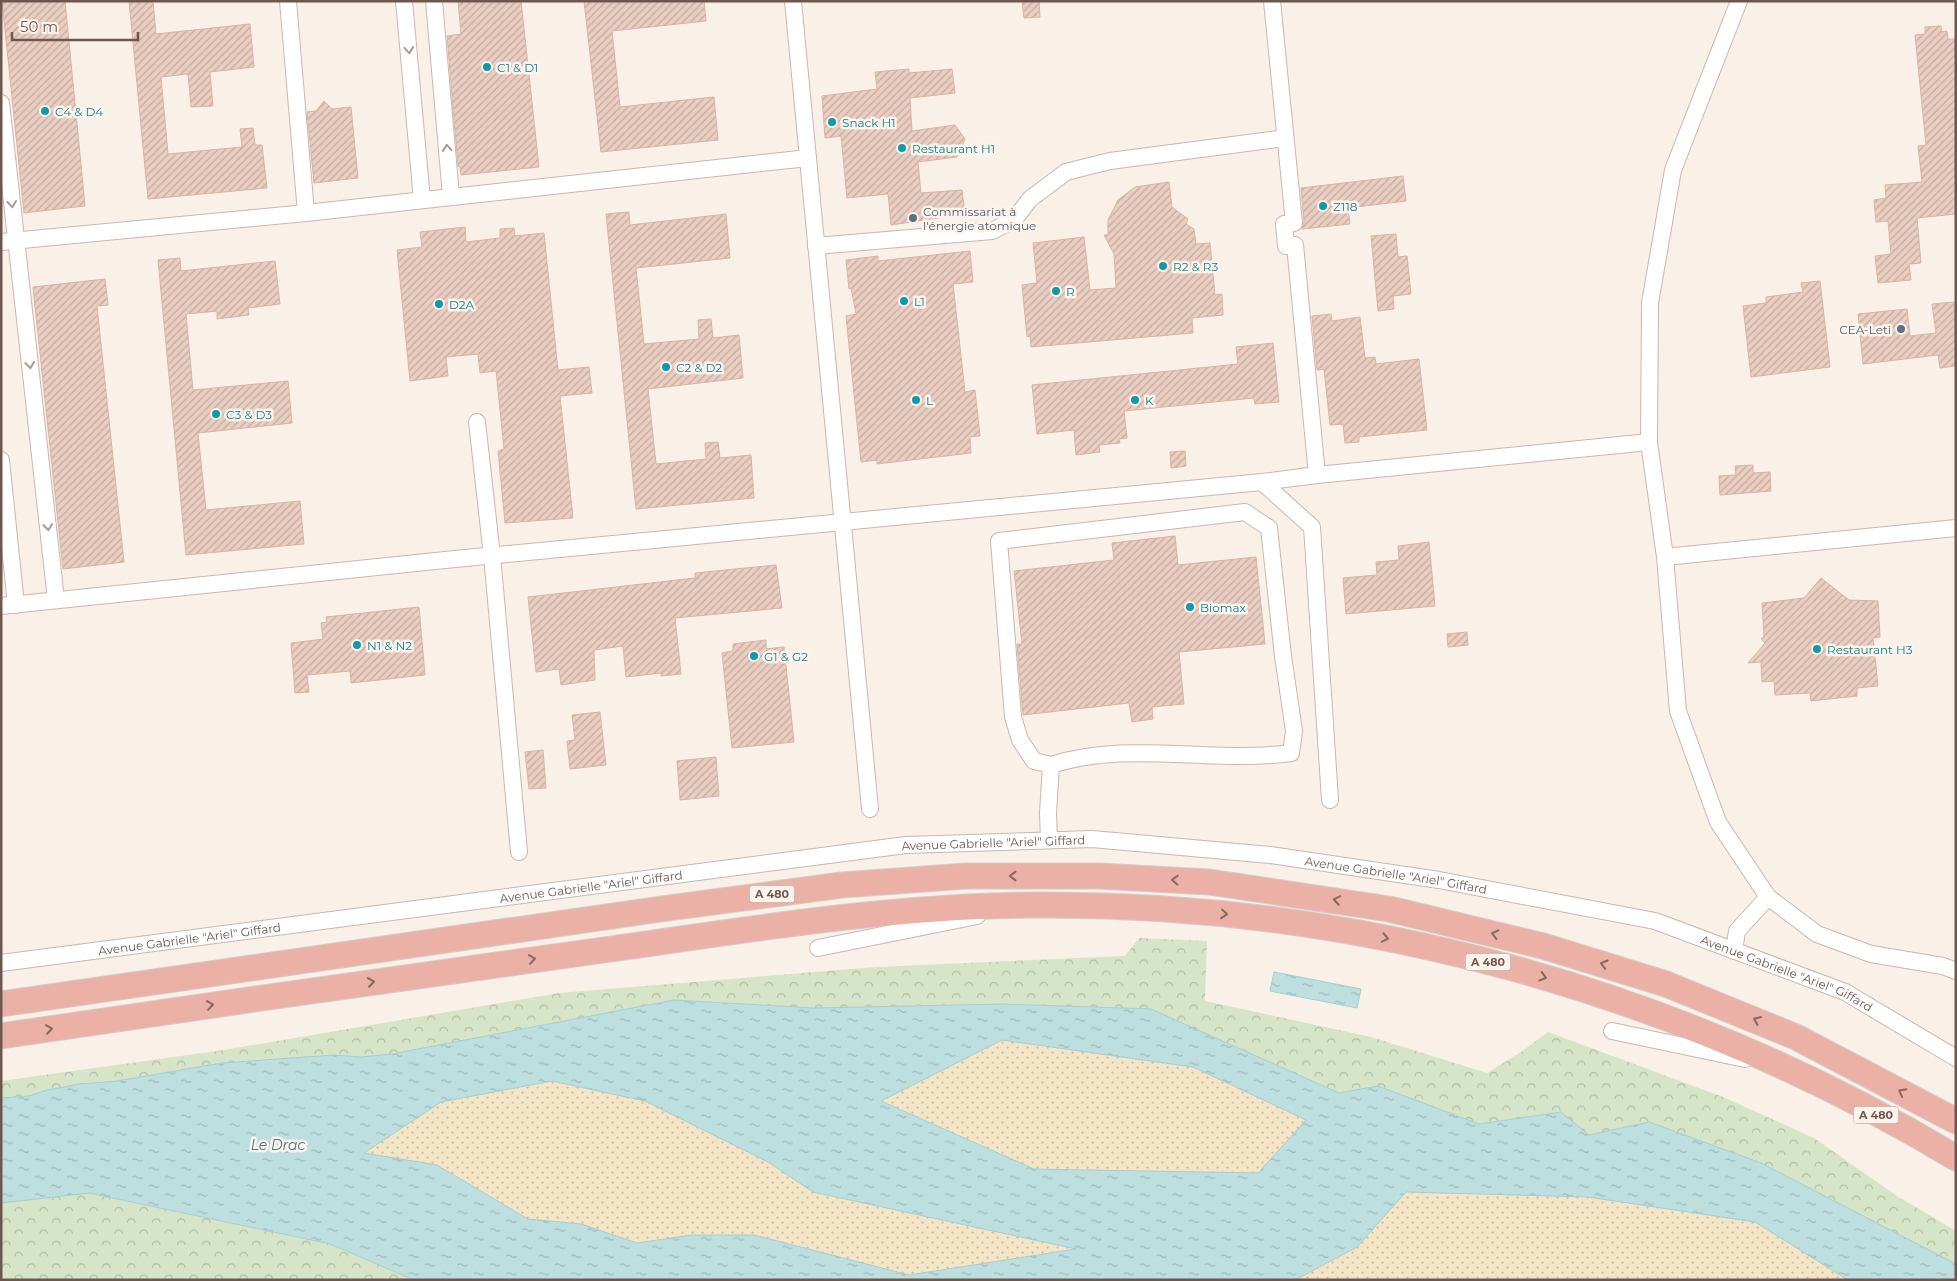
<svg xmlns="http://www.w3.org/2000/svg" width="1957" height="1281" viewBox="0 0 1957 1281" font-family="Montserrat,sans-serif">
<defs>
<pattern id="forest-crowns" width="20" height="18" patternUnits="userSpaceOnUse" patternTransform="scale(1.25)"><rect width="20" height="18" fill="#d6e5c7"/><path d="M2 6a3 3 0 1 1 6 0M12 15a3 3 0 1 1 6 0" fill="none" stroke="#b2bca4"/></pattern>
<pattern id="sand-dots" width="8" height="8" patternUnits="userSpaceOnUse" patternTransform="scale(1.25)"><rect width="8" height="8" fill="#f4e5c6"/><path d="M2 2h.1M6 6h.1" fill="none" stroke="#cabca3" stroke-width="1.8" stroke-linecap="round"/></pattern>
<pattern id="water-ripples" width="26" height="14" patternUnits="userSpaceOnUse" patternTransform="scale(1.25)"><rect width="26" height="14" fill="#bedfe0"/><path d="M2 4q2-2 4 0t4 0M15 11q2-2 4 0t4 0" fill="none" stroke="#9fb8b8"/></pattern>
<pattern id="building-hatch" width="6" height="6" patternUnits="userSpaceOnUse" patternTransform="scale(1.25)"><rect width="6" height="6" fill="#ebcec2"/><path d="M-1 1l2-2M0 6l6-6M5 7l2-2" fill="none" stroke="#c3aaa0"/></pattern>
</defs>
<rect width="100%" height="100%" fill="#f9f0e7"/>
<path fill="url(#forest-crowns)" d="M1139,938l68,3 -2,60 166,36 116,36 34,-21 27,-20 175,65 91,41 83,58 59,35v33l-195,-101 -112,-41 -60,13 -28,-23 -82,12 -101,-38 -39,7 -188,-84 -148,-5 -189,4 -140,-8 -282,54 -31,3 -27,-2 -112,8 -105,18 -37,3 -33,6 -18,6 -28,2v-17l223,-31 335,-57 317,-26 249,-11z
M89,1193l241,51 84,36h-413v-77z"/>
<path fill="url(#sand-dots)" d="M674,1000l140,8 189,-4 148,5 188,84 39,-7 101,38 82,-12 28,23 60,-13 112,41 195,101v16h-1542l-84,-36 -241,-51 -88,10v-105l28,-2 18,-6 33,-6 37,-3 105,-18 112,-8 27,2 31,-3z"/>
<path fill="url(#water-ripples)" stroke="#a5ced0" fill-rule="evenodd" d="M1274,972l87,17 -4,19 -87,-17z
M674,1000l140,8 189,-4 148,5 188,84 39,-7 101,38 82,-12 28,23 60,-13 112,41 195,101v16h-108l-93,-58 -167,-25 -182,-5 -49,55 -62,33h-881l-84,-36 -241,-51 -88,10v-105l28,-2 18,-6 33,-6 37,-3 105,-18 112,-8 27,2 31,-3zM1002,1040l191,27 113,53 -48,53 -224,-4 -153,-68zM552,1081l93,20 123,61 45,30 263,57 -167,26 -155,-40h-62l-55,8 -56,-19 -53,-5 -91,-54 -73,-12 77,-51z"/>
<path fill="url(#building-hatch)" stroke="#dbb3a5" d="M2,1h63l20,205 -61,7z
M129,1h24l3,33 94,-10 4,43 -44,5 3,34 -22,1 -3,-33 -27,3 7,77 74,-7 -2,-18 13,-1 2,17h7l5,43 -119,11z
M458,1h63l18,166 -78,8 -1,-8 -2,-1 -11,-130 14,-2z
M584,1h120l2,20 -94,10 8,76 94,-10 4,43 -117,12z
M1022,1h17l1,16 -16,1z
M1941,26l1,6 5,-1 1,8h8v175l-39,4 4,45 -12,1 2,16 -33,3 -3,-27 16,-2 -3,-33 -12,1 -2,-22 12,-2 -1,-13 37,-3 -4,-36 8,-1 -11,-110 10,-1v-7z
M909,69v4l43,-4 3,24 -45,5 2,33 43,-6 10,14 -8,18 -39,5 3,31 41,-3 3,24 -74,11 -3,-31 -41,4 -6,-62 -16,2 -3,-42 55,-7 -2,-17z
M324,101l8,8 19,-2 7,71 -44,5 -7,-71 9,-1z
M1403,176l3,25 -58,7 2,16 -48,5 2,-7 -3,-34z
M1169,182l3,25 16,12 -2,5 8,5 2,15 14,-1 5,52 7,-1 1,21 -31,3 1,15 -162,14 -1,-11 -3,1 -5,-52 15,-2 -4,-40 51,-6 6,53 26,-2 -2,-34 -10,-19h4v-15l10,-20 17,-13z
M629,212l1,13 96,-11 4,44 -94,10 8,76 55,-5 -1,-19 13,-1 2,19 26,-3 4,43 -95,11 8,75 50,-5 -1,-16 13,-1 2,16 31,-3 3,43 -118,11 -30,-295z
M465,227l1,15 34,-4v-9l14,-1 1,8 29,-3 14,137 31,-3 3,26 -32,3 13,122 -68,5 -7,-72 6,-2 -8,-78 -16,2 -2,-19 -32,3 2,19 -38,5 -13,-131 25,-3 -2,-15z
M1396,234l2,23 9,-1 4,38 -18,2 1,13 -16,2 -7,-75z
M970,251l3,31 -20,2 12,108 10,-2 5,46 -10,1 1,16 -94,11v-4l-16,2 -15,-146 10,-2 -5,-26 -2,1 -3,-29 32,-4v5z
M180,258l1,13 94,-10 5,43 -32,4 1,7 -32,4v-8l-31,3 7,76 95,-9 4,42 -94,10 8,77 94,-9 4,43 -118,11 -28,-295z
M105,279l3,26 -11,1 27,256 -61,7 -30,-282z
M1820,281l10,86 -79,10 -8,-71 23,-3v-6l37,-5 -2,-9z
M1954,302l2,64 -16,2 -2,-13 -75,9 -5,-50 49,-5 3,27 26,-3 -4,-29z
M1331,314l1,7 28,-4 5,41 10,-1 1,7 43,-5 8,71 -68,7v5l-14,1 -2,-19 -13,1 -6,-56 -7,1 -5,-54z
M1273,343l6,59 -24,2 -1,-6 -130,13 3,27 -8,1 1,4 -21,2 1,7 -24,3 -2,-25 -37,4 -5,-49 206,-21 -2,-17z
M1185,451l1,15 -15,2 -1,-16z
M1753,465v8l17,-1 1,19 -51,4 -1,-19 17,-1 -1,-9z
M1175,536l3,29 78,-8 9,87 -86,8 5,52 -32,3 1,12 -21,3 -3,-19 -106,12 -6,-71h5l-8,-73 100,-11 -2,-17z
M1429,542l6,64 -89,8 -3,-36 34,-3 -1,-13 23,-2 -1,-14z
M776,565l6,43 -107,10 6,56 -20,2v-3l-35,4 -3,-31 -29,4 1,30 -34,5 -2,-16 -23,3 -8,-75 167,-19v-5z
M1821,578l28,22 29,1 2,36 -7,1 5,48 -21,2v8l-46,5 -1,-8 -35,2 -1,-14 -12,1 -1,-20 -13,1 17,-20 -4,-4 3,-3 -2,-33 42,-5z
M419,607l6,68 -74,8 -1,-12 -43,4 2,17 -14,1 -4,-50 32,-4 -2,-16 6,-1 -1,-5z
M1467,632l1,13 -20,2 -1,-13z
M766,640v9l18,-2 10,95 -62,6 -10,-95 11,-2v-7z
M600,712l6,53 -36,4 -3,-28 8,-1 -3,-25z
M543,750l3,38 -17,1 -4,-37z
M716,757l3,39 -39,4 -3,-39z"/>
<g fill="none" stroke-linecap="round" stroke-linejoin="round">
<g stroke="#c9b7ae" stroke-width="18">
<g id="minor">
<path d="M288,1l18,212"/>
<path d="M404,1l18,199"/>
<path d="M434,1l17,195"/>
<path d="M793,1l77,808"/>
<path d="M1272,1l22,222 -10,1 2,22 9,-1 22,230"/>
<path d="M1739,1l-66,169 -23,133 -1,139 16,115 13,154 40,111 50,75 49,37 54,20 72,12 13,5"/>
<path d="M1,103l55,497"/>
<path d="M1,242l305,-29 502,-55"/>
<path d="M816,246l176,-15 22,-11 16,-21 36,-27 44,-11 175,-23"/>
<path d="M477,422l15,134 27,296"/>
<path d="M1,460l15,145"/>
<path d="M1262,482l50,45 18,273"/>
<path d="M1665,557l291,-29"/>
<path d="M1,606l454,-47 807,-77 55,-7 332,-33"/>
<path d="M1049,840l-1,-27 3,-48c78,-25 160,-1 240,-12l3,-22 -11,-75 -14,-128 -24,-16 -246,29 14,176 7,23 14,21 17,4"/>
<path d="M818,948l159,-32"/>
<path d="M1734,951l3,-20 31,-34"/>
<path id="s1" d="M1,963l905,-118 186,-6 178,16 169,25 216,41 190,71 111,66"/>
<path d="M1612,1031l133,28"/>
</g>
</g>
<g stroke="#d4cdca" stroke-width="27">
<path id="highway" d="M1,1004l667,-96 174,-23 124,-9h133l110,6 180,27 154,37 123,38 130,53 160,84
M1,1036c203,-30 407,-59 610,-87 140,-20 280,-43 422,-44 322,-3 646,86 923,253"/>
</g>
<use href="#minor" stroke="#fff" stroke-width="16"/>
<use href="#highway" stroke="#ebb0a6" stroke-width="25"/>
</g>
<defs><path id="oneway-chevron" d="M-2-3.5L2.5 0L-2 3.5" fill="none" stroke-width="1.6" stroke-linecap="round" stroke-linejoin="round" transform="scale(1.25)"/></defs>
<g stroke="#a99a95">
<use href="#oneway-chevron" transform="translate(409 50) rotate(85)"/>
<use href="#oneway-chevron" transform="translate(447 148) rotate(-95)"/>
<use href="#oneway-chevron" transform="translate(12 204) rotate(84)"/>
<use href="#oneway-chevron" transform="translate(30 365) rotate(84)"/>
<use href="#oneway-chevron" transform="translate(48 527) rotate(84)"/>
</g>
<g stroke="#886960">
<use href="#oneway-chevron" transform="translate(1013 876) rotate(-180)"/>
<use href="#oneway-chevron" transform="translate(1175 880) rotate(-177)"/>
<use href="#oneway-chevron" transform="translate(1337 900) rotate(-170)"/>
<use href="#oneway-chevron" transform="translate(1224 914) rotate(6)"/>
<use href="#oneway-chevron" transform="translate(1495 934) rotate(-166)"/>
<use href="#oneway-chevron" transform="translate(1385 938) rotate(11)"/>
<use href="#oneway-chevron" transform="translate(532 959) rotate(-8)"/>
<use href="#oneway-chevron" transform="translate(1604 964) rotate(-163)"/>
<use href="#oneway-chevron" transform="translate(1543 977) rotate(16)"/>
<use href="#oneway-chevron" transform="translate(371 982) rotate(-8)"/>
<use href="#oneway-chevron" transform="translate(210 1005) rotate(-8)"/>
<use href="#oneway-chevron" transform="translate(1757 1020) rotate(-156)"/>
<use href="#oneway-chevron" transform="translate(49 1029) rotate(-8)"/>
<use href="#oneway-chevron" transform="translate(1902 1092) rotate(-152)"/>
</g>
<g fill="#0f9aa8" stroke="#fcf4ec" stroke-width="2">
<circle cx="487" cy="67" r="5"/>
<circle cx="45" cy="111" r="5"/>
<circle cx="832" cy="122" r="5"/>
<circle cx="902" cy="148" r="5"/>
<circle cx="1323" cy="206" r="5"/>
<circle cx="1163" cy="266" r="5"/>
<circle cx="1056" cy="291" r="5"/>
<circle cx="904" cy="301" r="5"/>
<circle cx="439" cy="304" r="5"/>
<circle cx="666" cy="367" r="5"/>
<circle cx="916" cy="400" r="5"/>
<circle cx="1135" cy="400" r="5"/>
<circle cx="216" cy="414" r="5"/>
<circle cx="1190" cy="607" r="5"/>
<circle cx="357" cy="645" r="5"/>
<circle cx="1817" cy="649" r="5"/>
<circle cx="754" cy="656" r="5"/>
</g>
<g fill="#5c6f8a" stroke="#fcf4ec" stroke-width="2">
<circle cx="913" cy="218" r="5"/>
<circle cx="1901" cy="329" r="5"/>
</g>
<g text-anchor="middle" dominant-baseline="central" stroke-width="5" stroke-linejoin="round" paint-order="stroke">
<g fill="#fcf4ec" stroke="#99867e" stroke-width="1">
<rect x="749.5" y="885.5" width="45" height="17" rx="4"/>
<rect x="1465.5" y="953.5" width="45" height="17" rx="4"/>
<rect x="1853.5" y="1106.5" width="45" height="17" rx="4"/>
</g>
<g font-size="11" font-weight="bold" fill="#6f574f">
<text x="772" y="894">A 480</text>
<text x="1488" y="962">A 480</text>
<text x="1876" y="1115">A 480</text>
</g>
<g font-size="12" fill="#0d838f" stroke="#fcf4ec" text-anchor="start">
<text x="497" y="67">C1 &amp; D1</text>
<text x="55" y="111">C4 &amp; D4</text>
<text x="842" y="122">Snack H1</text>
<text x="912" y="148">Restaurant H1</text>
<text x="1333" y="206">Z118</text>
<text x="1173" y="266">R2 &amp; R3</text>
<text x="1066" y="291">R</text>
<text x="914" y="301">L1</text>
<text x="449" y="304">D2A</text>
<text x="676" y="367">C2 &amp; D2</text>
<text x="926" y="400">L</text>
<text x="1145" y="400">K</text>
<text x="226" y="414">C3 &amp; D3</text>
<text x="1200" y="607">Biomax</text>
<text x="367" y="645">N1 &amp; N2</text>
<text x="1827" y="649">Restaurant H3</text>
<text x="764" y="656">G1 &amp; G2</text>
</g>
<g font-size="12" fill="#4e5e75" stroke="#fcf4ec" text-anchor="start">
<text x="923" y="211">Commissariat à<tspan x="923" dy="14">l'énergie atomique</tspan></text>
<text x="1891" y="329" text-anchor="end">CEA-Leti</text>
</g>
<g font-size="12" fill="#6f574f" stroke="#fcf4ec">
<text stroke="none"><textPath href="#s1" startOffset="1000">Avenue Gabrielle "Ariel" Giffard</textPath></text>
<text stroke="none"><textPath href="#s1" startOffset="1405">Avenue Gabrielle "Ariel" Giffard</textPath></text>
<text stroke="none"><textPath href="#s1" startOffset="595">Avenue Gabrielle "Ariel" Giffard</textPath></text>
<text stroke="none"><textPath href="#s1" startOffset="190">Avenue Gabrielle "Ariel" Giffard</textPath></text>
<text stroke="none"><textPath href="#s1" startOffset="1810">Avenue Gabrielle "Ariel" Giffard</textPath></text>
</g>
<g font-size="14" font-style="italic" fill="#487779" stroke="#fcf4ec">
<text x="278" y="1145">Le Drac</text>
</g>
</g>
<rect width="1957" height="1281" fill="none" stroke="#6f574f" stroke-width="5"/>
<path d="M12 32v8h126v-8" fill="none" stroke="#6f574f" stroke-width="2.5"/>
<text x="20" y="32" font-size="15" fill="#6f574f" stroke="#fcf4ec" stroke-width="4" paint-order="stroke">50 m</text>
</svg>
